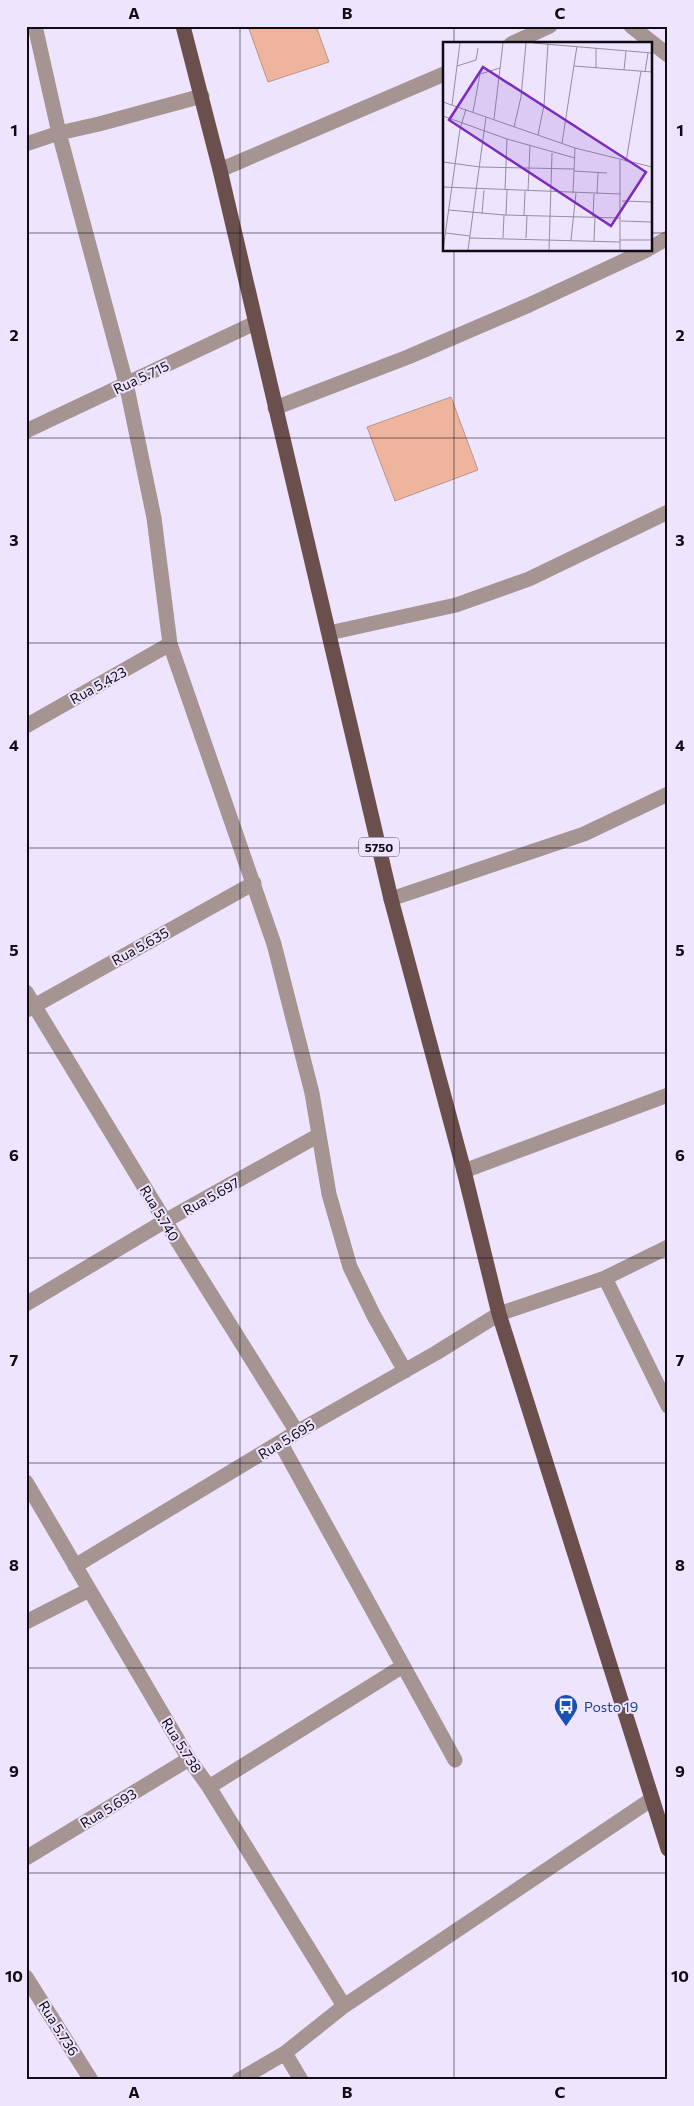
<svg xmlns="http://www.w3.org/2000/svg" width="694" height="2106" viewBox="0 0 694 2106" font-family="Commissioner,sans-serif">
<rect width="100%" height="100%" fill="#eee4fe"/>
<path fill="#efb49d" stroke="#b89689" d="M258,26h58l13,36 -61,20 -19,-53z
M451,397l27,73 -83,31 -28,-74z"/>
<g fill="none" stroke-linecap="round" stroke-linejoin="round">
<path stroke="#a59492" stroke-width="15" d="M35,26l24,107 67,250 28,135 16,126 104,300 38,149 17,101 21,73 24,49 31,55
M631,26l37,29
M511,44l39,-18
M26,144l33,-11 40,-9 103,-28
M220,170l224,-96
M650,248l18,-10
M275,408l133,-51 121,-52 118,-55
M26,431l229,-108
M329,633l127,-28 73,-26 139,-67
M26,726l144,-82
M391,899l193,-65 84,-40
M26,992l139,229 132,211
M27,1010l227,-127
M464,1171l204,-76
M605,1278l63,128
M26,1304l139,-83 154,-86
M280,1442l175,318
M26,1482l163,277 20,28 135,219
M75,1566l222,-134 139,-79 63,-39 106,-36 63,-31
M26,1622l63,-32
M209,1787l194,-121
M26,1858l163,-99
M26,1977l65,103
M285,2053l16,27
M239,2080l46,-27 59,-47 308,-207"/>
<path stroke="#6b4f4c" stroke-width="15" d="M183,26l37,144 171,729 73,272 35,143 169,535"/>
</g>
<path fill="none" stroke="#0f0b15" stroke-width="1" stroke-opacity="0.55" d="M240,26v2054M454,26v18M26,233h418M650,233h18M454,250v1830M26,438h642M26,643h642M26,848h642M26,1053h642M26,1258h642M26,1463h642M26,1668h642M26,1873h642"/>
<defs>
<g id="bus-pin" transform="scale(1.25)"><path d="M0 17L-7.5 6A9.5 9.5 0 1 1 7.5 6Z" fill="#1a4fb4" stroke="#eee4fe"/><path d="M-5-6H5V4H4V6H2V4H-2V6H-4V4H-5ZM-3.5-4V0h7V-4ZM-3.5 1.2v1.5H-2V1.2ZM2 1.2v1.5H3.5V1.2Z" fill="#fff"/></g>
</defs>
<g fill-rule="evenodd">
<use href="#bus-pin" x="566" y="1706"/>
</g>
<g text-anchor="middle" dominant-baseline="central" stroke-width="4" stroke-linejoin="round" paint-order="stroke">
<rect fill="#eee4fe" stroke="#524c5b" stroke-width="1" x="359" y="837.5" width="40" height="19" rx="4"/>
<g font-size="12" font-weight="bold" fill="#0f0b15">
<text x="379" y="847">5750</text>
</g>
<g font-size="14" fill="#0f0b15" stroke="#eee4fe">
<text transform="translate(141 377) rotate(-25)">Rua 5.715</text>
<text transform="translate(98 685) rotate(-29)">Rua 5.423</text>
<text transform="translate(140 946) rotate(-29)">Rua 5.635</text>
<text transform="translate(211 1196) rotate(-29)">Rua 5.697</text>
<text transform="translate(160 1213) rotate(59)">Rua 5.740</text>
<text transform="translate(286 1439) rotate(-31)">Rua 5.695</text>
<text transform="translate(182 1745) rotate(58)">Rua 5.738</text>
<text transform="translate(108 1808) rotate(-31)">Rua 5.693</text>
<text transform="translate(59 2028) rotate(58)">Rua 5.736</text>
</g>
<g font-size="14" fill="#164399" stroke="#eee4fe" text-anchor="start">
<text x="584" y="1706">Posto 19</text>
</g>
</g>
<g transform="translate(443 42)">
<rect width="209" height="209" fill="#eee4fe"/>
<path fill="none" stroke="#958da1" stroke-width="1" d="M90,1l119,10M14,24l19,-6 2,-12M131,24l78,6M153,26v-20M181,28l2,-19M202,30l3,-19M0,60l132,46 77,19M9,63l8,-62M30,70l7,-38 20,-6M0,74l64,23 68,19M51,77l9,-76M71,85l7,-30 5,-54M95,93l6,-30 4,-61M119,101l15,-97M0,120l37,5 94,2M183,120l15,-91M131,129l33,2M0,145l178,7M62,148l2,-51M85,149l2,-46M130,151l2,-45M154,152l1,-21M179,159l30,1M6,168l55,5 117,3M39,172l2,-24M63,173l1,-25M81,173l1,-24M150,175l1,-23M178,179l31,1M3,191l24,3M27,196l150,4M60,196l1,-23M83,196l1,-23M128,198l5,-47M177,198h32M151,199l1,-24M0,208l17,-121 6,-20M25,208l18,-133M106,208l3,-97M177,208v-90"/>
<path fill="#7b2cbf" fill-opacity="0.15" stroke="#7b2cbf" stroke-width="2.5" d="M40,25l163,105 -35,54 -162,-106z"/>
<rect width="209" height="209" fill="none" stroke="#0f0b15" stroke-width="2.5"/>
</g>
<rect width="694" height="2106" fill="none" stroke="#eee4fe" stroke-width="55"/>
<rect x="28" y="28" width="638" height="2050" fill="none" stroke="#0f0b15" stroke-width="2"/>
<g font-size="16" text-anchor="middle" font-weight="bold" fill="#0f0b15">
<text x="134" y="19">A</text>
<text x="347" y="19">B</text>
<text x="560" y="19">C</text>
<text x="14" y="136">1</text>
<text x="680" y="136">1</text>
<text x="14" y="341">2</text>
<text x="680" y="341">2</text>
<text x="14" y="546">3</text>
<text x="680" y="546">3</text>
<text x="14" y="751">4</text>
<text x="680" y="751">4</text>
<text x="14" y="956">5</text>
<text x="680" y="956">5</text>
<text x="14" y="1161">6</text>
<text x="680" y="1161">6</text>
<text x="14" y="1366">7</text>
<text x="680" y="1366">7</text>
<text x="14" y="1571">8</text>
<text x="680" y="1571">8</text>
<text x="14" y="1777">9</text>
<text x="680" y="1777">9</text>
<text x="14" y="1982">10</text>
<text x="680" y="1982">10</text>
<text x="134" y="2098">A</text>
<text x="347" y="2098">B</text>
<text x="560" y="2098">C</text>
</g>
</svg>
